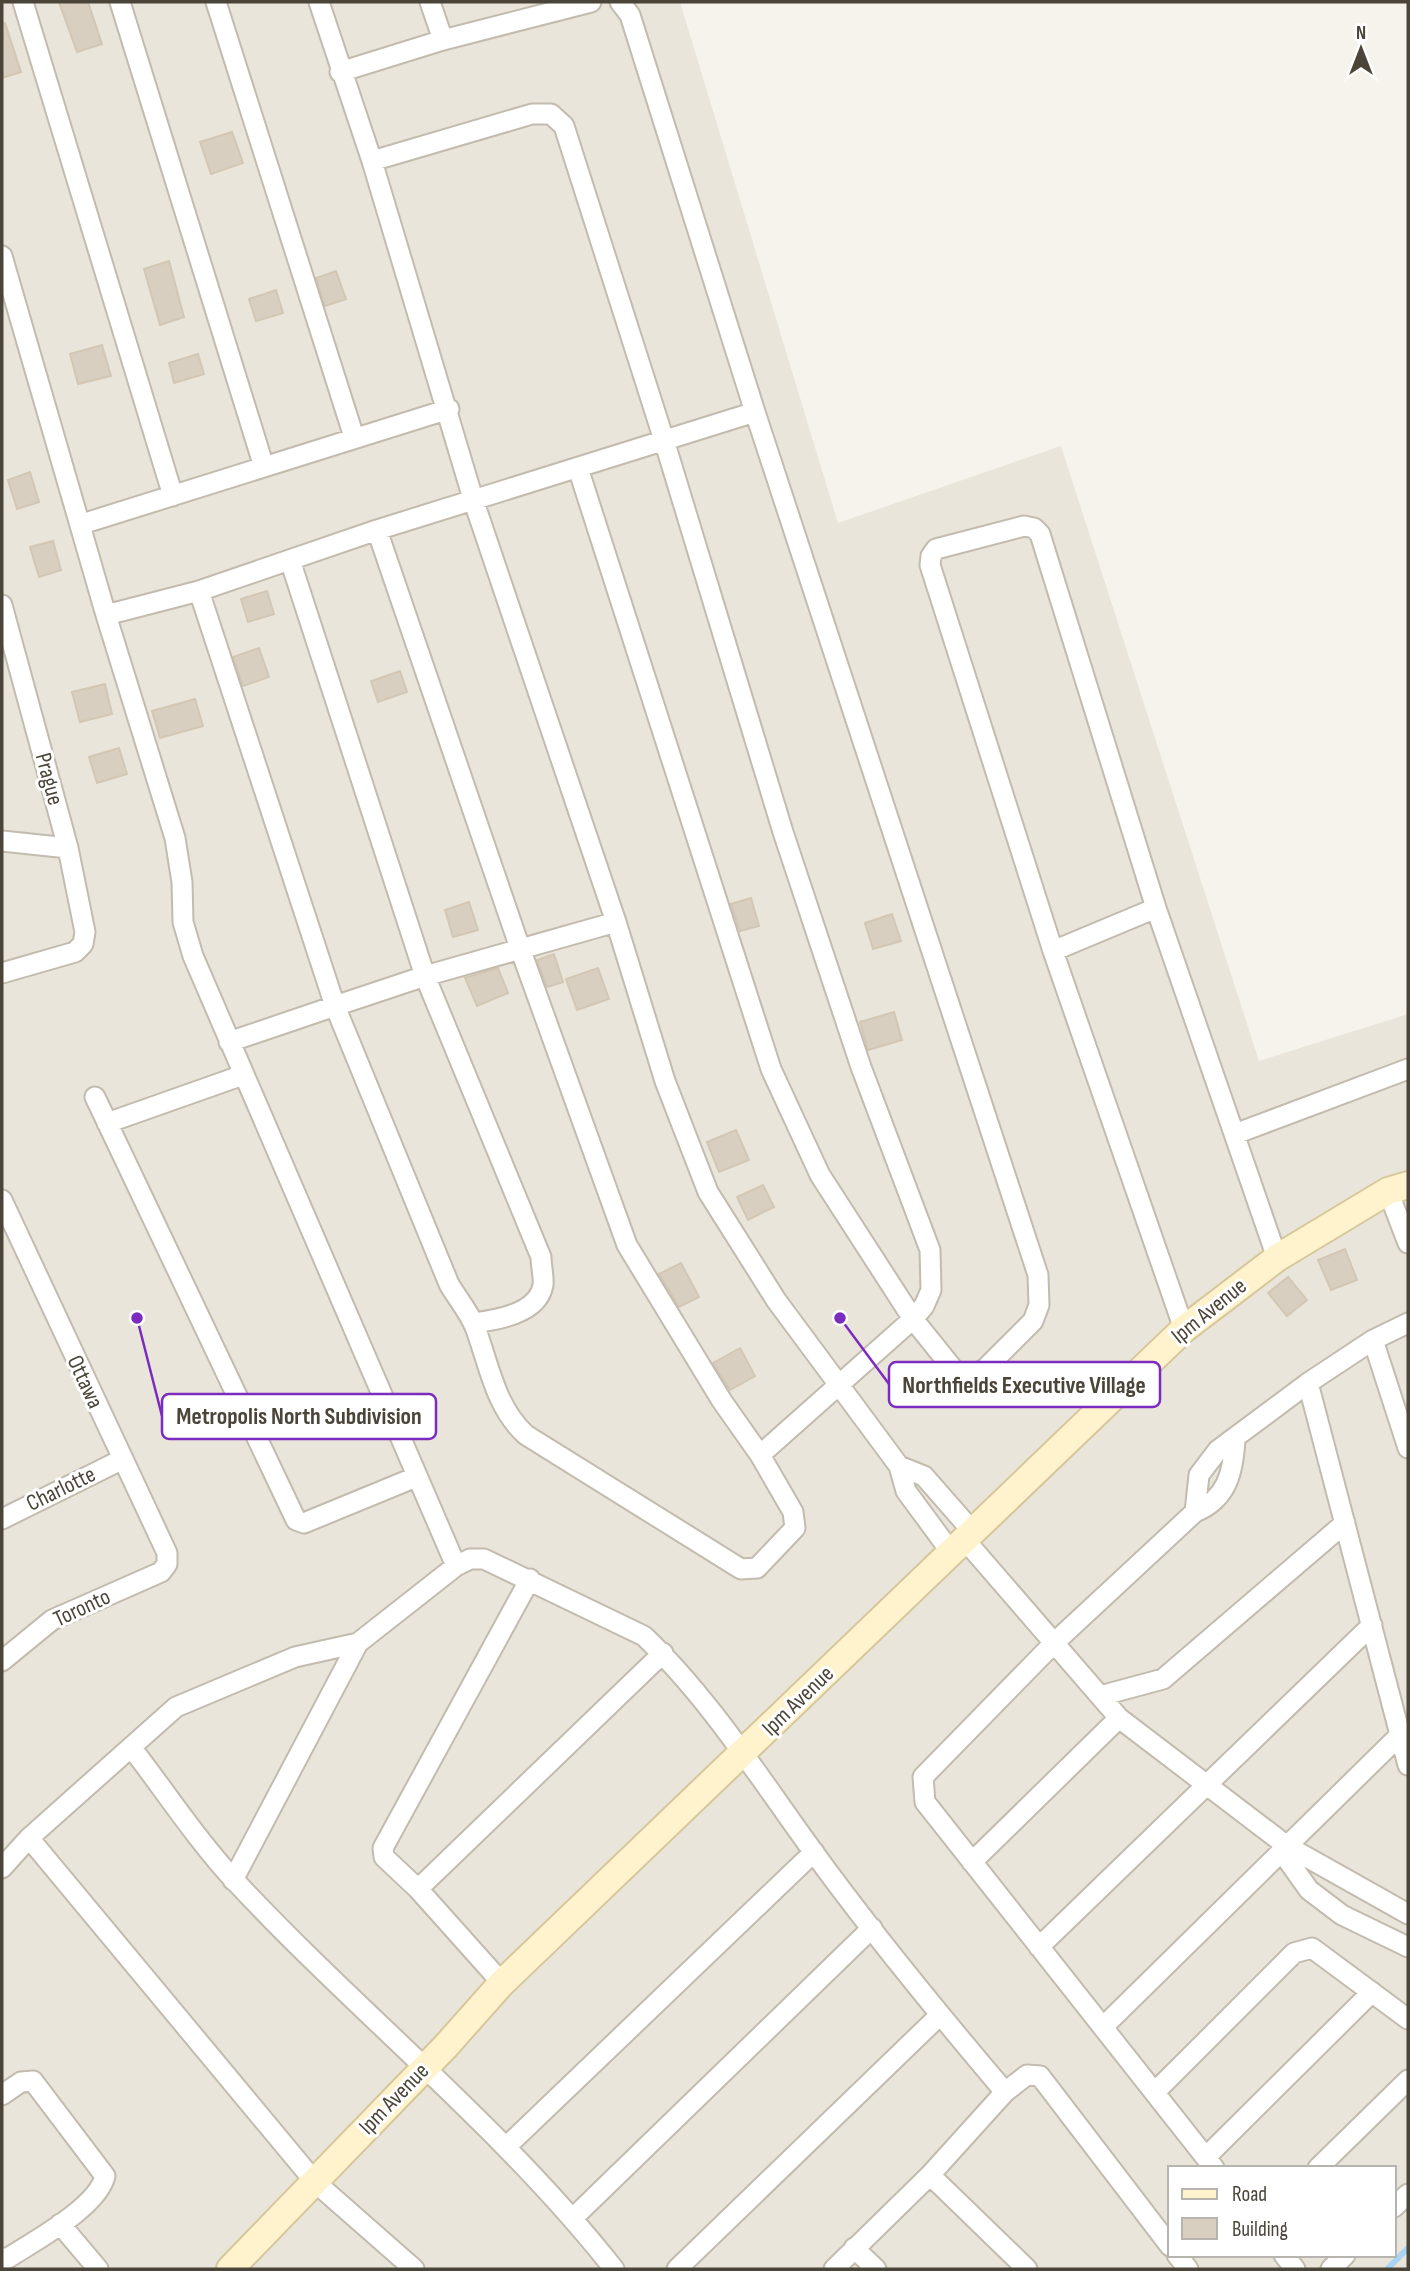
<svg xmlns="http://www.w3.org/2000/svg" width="1410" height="2271" viewBox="0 0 1410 2271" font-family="'Sofia Sans Condensed',sans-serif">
<rect width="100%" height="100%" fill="#f6f3ec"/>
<path fill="#eae5da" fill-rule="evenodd" d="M2,2h678l158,521 223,-77 198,615 149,-47v1255h-1406zM1170,2168h224v87h-224z"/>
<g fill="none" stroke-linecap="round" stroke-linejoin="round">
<path stroke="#a9d4f2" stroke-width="6" d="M1387,2269l21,-21"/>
</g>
<path fill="#d8cfc1" stroke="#d3c7b4" stroke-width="2" d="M59,2h29l14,42 -25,8z
M5,23l16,49 -19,6v-54z
M232,132l11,31 -32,11 -11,-32z
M169,261l15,56 -24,8 -16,-56z
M336,271l10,28 -21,7 -9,-28z
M276,290l7,23 -27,8 -7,-22z
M102,345l9,31 -33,8 -8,-30z
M198,354l6,20 -30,9 -5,-20z
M30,472l9,30 -22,7 -9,-29z
M53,541l8,29 -22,7 -9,-30z
M267,591l7,23 -26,8 -7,-23z
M259,648l10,29 -26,9 -10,-29z
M400,671l7,21 -29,10 -7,-21z
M105,684l7,30 -32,8 -8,-30z
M195,699l8,27 -43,12 -8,-27z
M119,748l8,26 -30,9 -8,-26z
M751,898l8,28 -19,5 -9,-27z
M469,902l9,28 -25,7 -8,-27z
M892,914l9,27 -28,8 -8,-26z
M554,954l9,28 -16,5 -10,-27z
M498,968l10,25 -31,13 -12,-28z
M598,968l11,31 -32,11 -11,-31z
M894,1012l8,28 -34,10 -8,-28z
M736,1130l13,30 -30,12 -12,-30z
M763,1185l11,22 -26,13 -11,-23z
M1345,1249l12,31 -26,10 -13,-30z
M681,1263l18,34 -20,10 -20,-33z
M1288,1277l19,23 -20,16 -19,-23z
M740,1348l15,28 -25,14 -17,-27z"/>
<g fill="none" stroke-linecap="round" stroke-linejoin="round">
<g stroke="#c2bbae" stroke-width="23">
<path id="street" d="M23,2l150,494
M120,2l144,465
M216,2l138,435
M319,2l53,159 102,341 142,420 49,159 43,111 68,108 123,166 7,25 45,61
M430,2l13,38
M340,72l103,-32 148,-38
M372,161l160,-47h19l13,12 100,314 119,392 78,235 69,183 1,40 -7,16 -11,13 -153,136
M2,256l104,359 69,223 7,44 1,40 10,34 263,610
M578,468l193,601 49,106 93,144 41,51 11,6 11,-1 10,-7 47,-47 6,-16 -1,-30 -283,-863 -125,-397 -10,-13
M82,524l367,-115
M290,560l135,416 116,281c0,9 3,20 2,28 -5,29 -47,35 -70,38
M199,591l136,415 90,-30 191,-54
M2,605l66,243 17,84 -2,12 -8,8 -73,21
M106,615l93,-24 178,-61 378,-118
M2,841l66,7
M1156,908l-103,43 -123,-386 1,-9 5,-7 88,-23 10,2 6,6 116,374 121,350
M1053,951l131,378
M229,1042l106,-36 114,278c8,14 20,28 26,43 14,37 20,80 51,108l215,134 16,-1 38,-40 -2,-16 -33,-57 -38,-54 -95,-156 -106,-294 -144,-421
M95,1097l201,423 8,3 112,-46
M107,1123l136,-48
M1235,1134l173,-65
M1388,1191l20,52
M2,1200l165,353v11l-6,8 -109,48 -50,41
M1373,1340l35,108
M1308,1383l100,382
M899,1466l25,10 49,56
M1195,1512l4,-37 19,-25 90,-67 65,-43 35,-17
M2,1519l119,-59
M965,1540l154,178 168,128 121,68
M1100,1696l63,-17 182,-156
M131,1747c34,44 66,93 104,134 123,132 267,246 379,388
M29,1838l286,344 99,87
M1282,1852l27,38 33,25 66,32
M972,1862l147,-144
M2,1868l27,-30 147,-131 119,-50 63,-14 98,-77 14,-7h14l160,77c65,62 115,141 168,214 60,83 126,163 193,242
M233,1880l125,-237
M418,1889l245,-236
M1039,1947l333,-322
M502,1983l-84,-94 -34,-32 -1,-9 147,-269
M1103,2027l298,-293
M1155,2092l139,-139 18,-5 96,71
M2,2095l19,-13 12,-1 72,95c-7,31 -71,65 -97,82h-6
M506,2147l308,-295
M1206,2157l166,-165
M1214,2168l-289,-366 -2,-25 131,-134 141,-131c32,-13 38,-39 40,-72
M1318,2168l90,-88
M930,2175l97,94
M1394,2207l14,-13
M573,2218l299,-290
M60,2224l38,45
M854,2248l22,21
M1177,2255l11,14
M1284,2255l11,14
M677,2269l263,-254
M834,2269l96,-94 75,-83 22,-17 13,1 130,170
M1331,2269l14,-14"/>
</g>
<g stroke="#d6c79b" stroke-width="30">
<path id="secondary" d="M230,2269l215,-222 57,-64 682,-654 93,-71 111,-67 20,-6"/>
</g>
<use href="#street" stroke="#fff" stroke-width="19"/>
<use href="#secondary" stroke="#fff3cd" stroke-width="26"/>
</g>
<g text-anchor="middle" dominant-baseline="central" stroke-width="6" stroke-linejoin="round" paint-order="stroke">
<g font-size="23" fill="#4b4439" stroke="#fff">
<text transform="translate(49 779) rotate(75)">Prague</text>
<text transform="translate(1209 1311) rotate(-39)">Ipm Avenue</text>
<text transform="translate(85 1382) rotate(65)">Ottawa</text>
<text transform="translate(61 1489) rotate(-26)">Charlotte</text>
<text transform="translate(82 1608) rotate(-25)">Toronto</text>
<text transform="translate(798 1701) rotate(-44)">Ipm Avenue</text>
<text transform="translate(394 2099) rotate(-46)">Ipm Avenue</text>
</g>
</g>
<path fill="none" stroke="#7b2cbf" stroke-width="2.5" d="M840 1318L889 1384M137 1318L162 1416"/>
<g fill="#7b2cbf" stroke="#fff" stroke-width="2.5">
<circle cx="840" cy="1318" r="7"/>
<circle cx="137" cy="1318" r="7"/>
</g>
<g fill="#fff" stroke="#7b2cbf" stroke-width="2.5">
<rect x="889" y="1362" width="271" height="45" rx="7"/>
<rect x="162" y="1394" width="274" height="45" rx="7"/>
</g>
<g font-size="24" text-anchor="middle" font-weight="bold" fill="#4b4439">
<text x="1024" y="1393">Northfields Executive Village</text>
<text x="299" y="1424">Metropolis North Subdivision</text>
</g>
<rect width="1410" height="2271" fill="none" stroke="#4b4439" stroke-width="7"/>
<rect x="1168" y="2166" width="228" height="91" fill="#ffffff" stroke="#b7b4b0" stroke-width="2"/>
<rect x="1182" y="2189" width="35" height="10" fill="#fff3cd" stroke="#b7b4b0" stroke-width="2"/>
<text x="1232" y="2201" font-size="21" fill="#4b4439">Road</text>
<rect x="1182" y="2218" width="35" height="21" fill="#d8cfc1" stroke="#b7b4b0" stroke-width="2"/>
<text x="1232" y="2236" font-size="21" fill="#4b4439">Building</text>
<g transform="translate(1361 49)" stroke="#ffffff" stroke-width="5" paint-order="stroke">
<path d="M0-5L12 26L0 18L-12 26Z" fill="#4b4439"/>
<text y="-10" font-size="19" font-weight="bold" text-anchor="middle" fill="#4b4439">N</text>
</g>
</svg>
